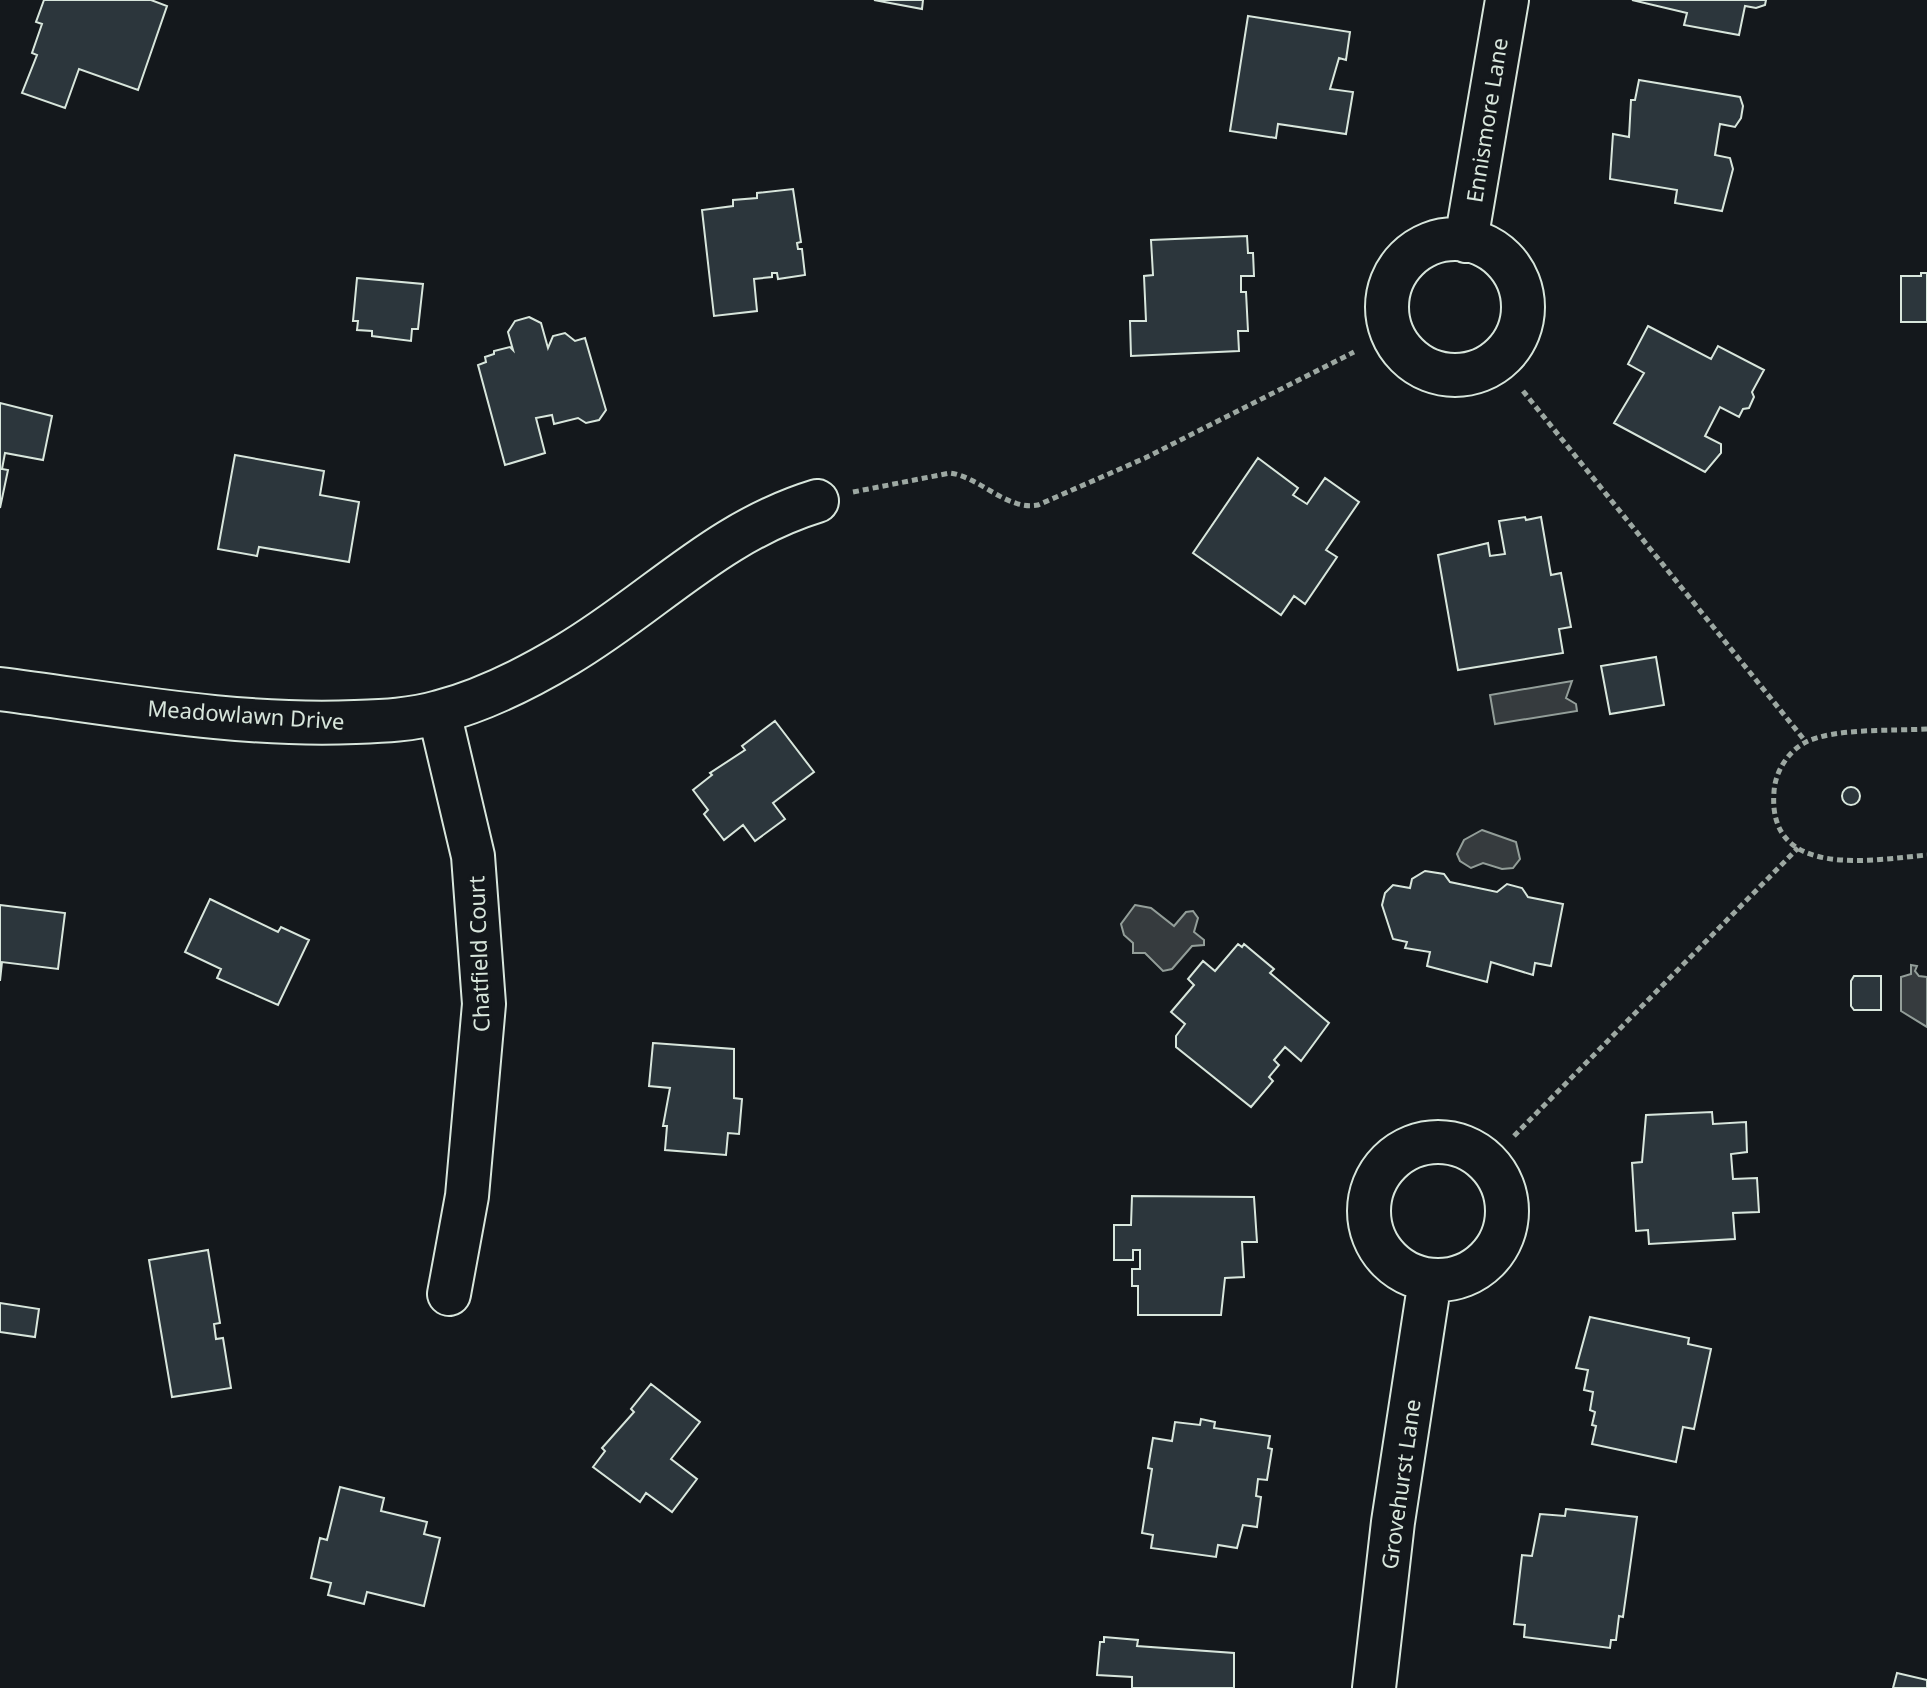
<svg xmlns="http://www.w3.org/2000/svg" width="1927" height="1688" viewBox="0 0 1927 1688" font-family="'Noto Sans',sans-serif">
<rect width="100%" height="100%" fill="#14181c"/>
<path fill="#363b3e" stroke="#939e99" stroke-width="2" d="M1572,681l-6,17 10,6 1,7 -82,13 -5,-29z
M1482,830l34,12 4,17 -7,9 -11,1 -19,-6 -12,5 -11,-7 -3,-7 7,-14z
M1135,905l16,3 23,18 12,-14 7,-1 5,7 -4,14 10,8v5l-12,1 -20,23 -9,2 -18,-18h-12v-10l-9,-8 -3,-11z
M1911,965l6,1 -2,5 4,5 8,1v50l-26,-16v-34l10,-3z"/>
<path fill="#2c363c" stroke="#d8e6dc" stroke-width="2" d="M44,0h107l16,6 -29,84 -59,-21 -14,39 -43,-15 15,-38 -5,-2 10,-29 -6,-2z
M874,0h49l-1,9z
M1632,0h134l-1,5 -9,3 -11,-2 -6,29 -55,-10 3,-12z
M1248,16l102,16 -4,28 -7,-2 -9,31 23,3 -7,42 -68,-10 -2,14 -46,-7z
M1639,80l101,17 3,9 -2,12 -6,9 -15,-3 -5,31 15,3 3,11 -11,42 -47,-8 2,-13 -67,-11 3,-45 16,3 2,-37h4z
M793,189l8,53 -4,1 1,6h4l3,26 -27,4 -1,-6h-5v4l-18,2 3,32 -43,5 -12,-106 31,-4v-6l24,-2v-5z
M1247,236l1,17h5l1,23h-13v16h5l2,39h-10l1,20 -108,5 -1,-35h16l-2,-45 9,-1 -2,-35z
M1921,273h6v49h-26v-46h20z
M357,278l66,6 -5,45h-6l-1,12 -39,-5v-5l-15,-1 1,-9h-5z
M529,317l12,6 7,25 5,-12 12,-3 10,8 10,-3 21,72 -7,10 -13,3 -8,-5 -24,6 -2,-9 -16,3 9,35 -40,12 -27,-100 8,-3 -1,-5 9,-3v-3l16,-4 3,3 -5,-18 7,-11z
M1648,326l63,33 7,-13 46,24 -12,22 2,5 -5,11 -6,1 -4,8 -19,-10 -15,29 16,8v9l-16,19 -91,-49 30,-50 -16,-9z
M0,403l52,13 -9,44 -38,-7 -3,16 6,1 -8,38z
M235,455l89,16 -4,24 39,7 -10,60 -90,-15 -2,9 -39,-7z
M1258,458l40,30 -5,7 14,9 18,-26 34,24 -33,48 11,7 -32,47 -11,-8 -13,19 -88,-62z
M1525,517l1,3 15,-3 10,58 10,-2 10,54 -12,2 4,24 -105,17 -20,-115 50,-12 2,13 15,-2 -6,-33z
M1656,657l8,48 -54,9 -9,-48z
M775,721l39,51 -41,31 12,16 -30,22 -12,-16 -19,15 -20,-26 4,-4 -15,-20 19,-15 -2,-2 35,-23 -3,-4z
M1842 796a9 9 0 1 1 18 0a9 9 0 1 1-18 0Z
M1425,871l19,3 6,8 47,10 10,-8 15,4 6,9 35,7 -12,62 -16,-3 -2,12 -42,-13 -4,20 -60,-16 3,-14 -25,-4 2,-6 -14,-3 -11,-34 3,-12 8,-8 17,3 2,-9z
M210,899l68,33 3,-5 28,13 -31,65 -61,-27 4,-9 -36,-17z
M0,905l65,8 -7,56 -56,-7 -2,19z
M1238,944l4,3 2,-3 30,25 -4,4 59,50 -28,38 -16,-14 -11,13 5,5 -10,12 4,4 -22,26 -75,-60v-11l9,-12 -14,-12 23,-27 -6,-6 15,-18 12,10z
M1854,976h27v34h-27l-3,-4v-25z
M653,1043l81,6v49l8,1 -3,35 -11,-1 -2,22 -61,-5 2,-24h-4l7,-38 -21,-2z
M1712,1112l1,12 33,-2 1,30 -16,2 2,25 24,-1 2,34 -26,1 2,26 -86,5 -1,-14 -12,1 -4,-68 10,-1 4,-47z
M1132,1196l122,1 3,45h-15l2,35 -19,1 -4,37h-83v-29h-6v-17h8v-19h-7v10h-19v-35h17z
M208,1250l12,73 -6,1 2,15 7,-1 8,50 -59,9 -23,-137z
M0,1303l39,6 -4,28 -35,-5z
M1590,1317l99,21 -1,6 23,5 -17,80 -11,-2 -7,35 -84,-18 4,-18 -4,-1 3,-13 -5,-2 3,-18 -9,-2 4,-20 -12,-2z
M651,1384l49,38 -29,37 26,20 -25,33 -26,-19 -6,9 -47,-35 12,-16 -3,-3 32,-36 -3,-3z
M1201,1419l14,3 -1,6 56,8 -2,12 4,1 -5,31 -9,-1 -2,17 5,1 -4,30 -14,-2 -6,23 -19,-3 -2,12 -65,-9 2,-13 -11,-2 10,-64 -4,-1 5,-30 19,3 3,-19 25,3z
M340,1487l44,11 -3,13 46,11 -3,12 16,4 -16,68 -57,-14 -3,12 -36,-9 3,-12 -20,-5 9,-40 7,2z
M1566,1509l71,8 -14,100 -4,-1 -3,24h-5l-1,8 -86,-11 1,-12 -11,-1 8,-69 10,1 8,-42 25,2z
M1104,1637l34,3 -1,6 97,7v35h-102v-11l-35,-2 3,-33h4z
M1897,1673l30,7v8h-34z"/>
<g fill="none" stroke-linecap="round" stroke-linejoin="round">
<g stroke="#d8e6dc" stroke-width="46">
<path id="minor" d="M1387 307a68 68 0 1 1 136 0a68 68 0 1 1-136 0Z
M1466,241l41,-241
M0,689c117,15 237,38 355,33 28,-1 57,-2 84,-10 45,-12 87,-33 127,-57 88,-52 150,-123 251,-154
M439,712l34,144 11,148 -17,192 -18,98
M1369 1211a69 69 0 1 1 138 0a69 69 0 1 1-138 0Z
M1374,1688l19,-166 37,-242"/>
</g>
<path stroke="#9da8a2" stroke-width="5" stroke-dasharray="6 4" stroke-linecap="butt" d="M1523,391l283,351
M853,492l97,-19c30,4 57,38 88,32l107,-47 209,-106
M1927,729c-33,2 -93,-1 -121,13 -18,9 -31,30 -32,50 -7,88 98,68 153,63
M1514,1136l284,-288"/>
<use href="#minor" stroke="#14181c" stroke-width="42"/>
</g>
<g text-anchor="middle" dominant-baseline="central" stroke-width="6" stroke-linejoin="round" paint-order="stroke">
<g font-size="22" fill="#d8e6dc" stroke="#14181c">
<text transform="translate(1486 120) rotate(-81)">Ennismore Lane</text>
<text transform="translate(246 714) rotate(4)">Meadowlawn Drive</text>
<text transform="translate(478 954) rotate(-92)">Chatfield Court</text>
<text transform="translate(1400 1484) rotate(-82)">Grovehurst Lane</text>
</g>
</g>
</svg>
